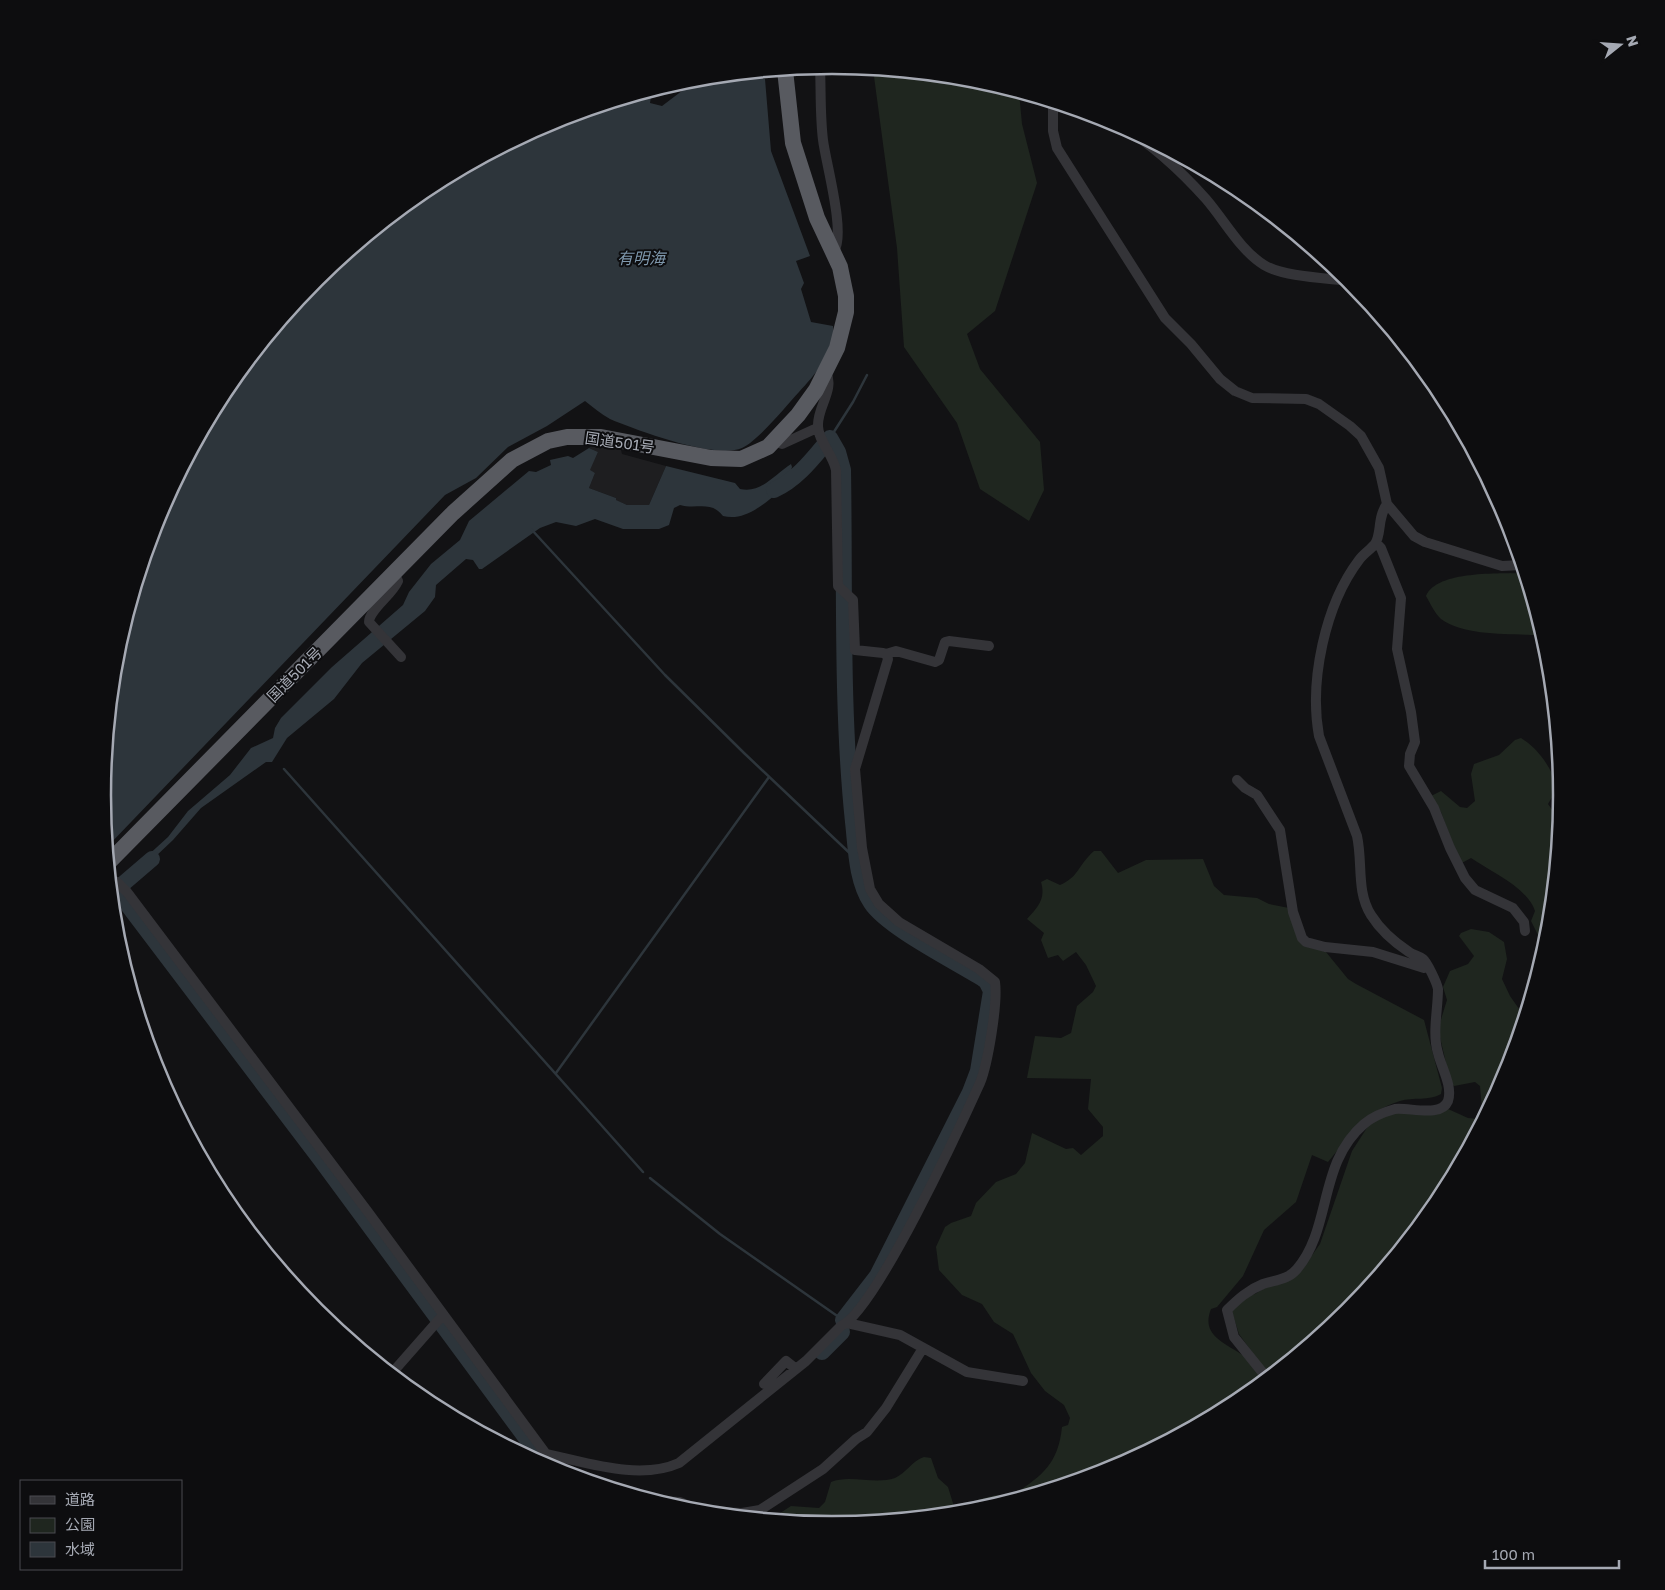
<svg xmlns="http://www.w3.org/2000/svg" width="1665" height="1590" viewBox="0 0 1665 1590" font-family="'Golos Text','Noto Sans JP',sans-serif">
<rect width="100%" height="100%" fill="#121214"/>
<path fill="#1e1e20" d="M591,446l30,4 1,4 44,12 -17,39h-22l-12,-5 1,-2 -27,-10 6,-15 -6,-2 9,-19 -9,-4z"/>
<path fill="#1f261f" d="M873,69l102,10 44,13 3,32 15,59 -42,128 -28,23 13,35 60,73 4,48 -15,31 -49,-32 -23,-66 -53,-76 -7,-99z
M1524,573l19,61 -5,1c-26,-1 -75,1 -97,-16 -6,-5 -11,-16 -15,-23 11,-26 74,-22 98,-23z
M1521,738c19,12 29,29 37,49l-10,17 12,17 -12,117 -6,19 -3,-20 -8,-16 4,-10c-8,-24 -44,-39 -64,-53l-11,6 -19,-52 -10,-16 10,-5 19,16 7,1 8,-7 -4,-27 3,-10 25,-9 16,-15z
M1094,851h7l17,22 28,-13 57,-1 11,27 10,9 33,3 12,6 20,4 17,38 20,6 22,27 8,5 68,36 18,68 -1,6c-12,7 -28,3 -41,7 -36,11 -49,34 -72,61l-16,-7 -16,47 -32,28 -21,46 -26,31 -6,2c-16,40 48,36 50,74l-23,19 -126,68 -140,41 5,-11 19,-5 14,2c30,-20 48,-31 52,-70l6,-2 2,-7 -6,-13 -19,-14 -14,-18 -18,-39 -19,-12 -12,-18 -20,-9 -23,-25 -3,-23 9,-20 6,-4 20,-7 5,-13 20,-21 20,-8 9,-11 7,-30 34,16 7,-1 8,7 22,-19v-9l-15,-18 3,-30 -64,-1 8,-42 26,2 10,-5 6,-27 16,-14 3,-6 -10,-21 -10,-13 -13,9 -5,-6 -10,3 -7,-18 3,-7 -17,-14c11,-12 19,-20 14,-37l6,-3 13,6c19,-8 18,-20 34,-34z
M1471,929l18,3 15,10 3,17 -5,20 8,17 14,20 -17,59 -68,126 -91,110 -79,65 -30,-42 -9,-28 4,-5 21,-7 24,-15 24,-11 17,-24 32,-93 20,-31 39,-15 37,4 20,9 10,1 4,-10 -2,-23 -5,-4 -21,4 -3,-2 -13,-55 9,-29 -4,-13 7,-16 18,-7 6,-8 -15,-20 2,-3z
M924,1457l7,1 7,20 10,9 8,26 -124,12 -61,-6 20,-13 28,2 6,-6 6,-20c19,-8 43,3 64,-4 11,-5 17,-17 29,-21z"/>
<path fill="#2d353b" d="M747,73l18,6 6,72 39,105 -14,5 8,22 -3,6 10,33 22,4c3,25 -18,49 -34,66 -13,14 -41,49 -57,56 -26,12 -106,-18 -132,-29 -9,-5 -17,-12 -25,-18l-38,25 -39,21 -32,31 -31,17 -337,351 -5,-51 14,-143 41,-137 68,-126 91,-110 110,-91 126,-68 99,-29 -2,12 12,3 37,-28z
M589,448l9,4 -8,18 5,3 -6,15 27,10v2l11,5h22l17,-39 69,17 5,6c21,5 35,-15 51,-25l1,3 -3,9 3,4c-18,15 -43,43 -69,36 -12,-16 -27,-6 -43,-11l-6,3 -5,17 -10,4h-36l-28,-10 -19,7 -20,-4 -16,6 -58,41h-3l-6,-9 -7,-1 -30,26 -1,12 -10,14 -63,52 -28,36 -47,39 -15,24h-6l-65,46 -28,32 -37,35 -2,-2 11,-15 23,-21 20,-26 42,-36 21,-27 22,-10 2,-10 6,-10 51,-51 71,-62 6,-13 22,-28 29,-24 9,-19 60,-50 7,1 15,-7 -1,-5 18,-4 5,2z"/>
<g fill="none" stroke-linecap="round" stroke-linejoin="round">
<path stroke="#2d353b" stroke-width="2.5" d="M830,438l23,-36 14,-27
M532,530l133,145 79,78 113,107
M284,769l359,403
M556,1073l213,-296
M650,1178l70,56 123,86"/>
<path stroke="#2d353b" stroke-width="16" d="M774,490c24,-11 40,-33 56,-52l8,14 5,18c2,117 -2,237 10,352 3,26 3,58 18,81 16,25 87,60 115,78l5,10 -13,80 -8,21 -93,184 -34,44
M120,895l200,264 217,294 -2,7
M114,902l10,-19 28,-24
M822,1352l20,-20"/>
<path stroke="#343438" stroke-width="10" d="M820,66c1,25 0,50 3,74 3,24 23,94 11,111
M1056,104l-3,5v22l4,17 108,170 26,26 29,35 15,12 17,7 54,1 13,5 31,22 11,10 18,32 8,36 27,32 11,6 77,24 20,-1
M1120,125c33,20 61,46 86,74 19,22 34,51 58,66 20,12 62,13 86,16
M775,441l7,3 35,-16
M1376,543l5,5 20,50 -4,51 14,63 4,30 -5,12 -1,12 25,42 16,40 15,30 10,12 38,18 11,14 1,9
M394,573l4,8c-6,14 -29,29 -29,41l32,35
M886,654l10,-3 39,11 4,-2 6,-18 4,-1 40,5
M1237,780l8,8 12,7 23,35 13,82 9,26 4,4 19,5 48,5 51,16 2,-3
M111,880l6,2 10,10 241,320 178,242c40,8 93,27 133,9l127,-102 35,-35c34,-15 120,-201 139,-243 8,-20 18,-80 15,-101l-16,-13 -80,-47 -20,-18 -9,-15 -8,-41 -7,-79 33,-110 -2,-5 -3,-1 -28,-3 -2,-50 -15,-14 -2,-116c-3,-15 -18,-30 -18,-44 -1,-19 17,-36 8,-54
M847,1323l53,12 67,37 56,9
M392,1373l51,-58
M1267,1378l-33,-41 -7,-27c11,-11 21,-20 36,-26 12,-4 25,-4 34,-15 35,-41 21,-106 67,-145 8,-7 20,-12 31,-15 14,-2 46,9 53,-8 5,-15 -7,-34 -10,-48 -6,-20 0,-43 0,-64 -1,-6 -11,-27 -15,-30 -4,-3 -10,-4 -14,-7 -15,-10 -28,-21 -38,-37 -15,-24 -8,-52 -14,-79l-38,-100c-10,-55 6,-131 40,-176 4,-6 11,-10 16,-16 7,-11 2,-26 12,-40
M764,1384l22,-23 10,8
M544,1458l11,12
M656,1501l24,1 21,9 15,1 26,1 18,-3 63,-41 33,-30 11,-7 19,-24 37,-60"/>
<path stroke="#585a60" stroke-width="16" d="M109,862l344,-349 59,-53 36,-19 19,-4h34l110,21 30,1 27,-12 30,-32 18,-25 21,-42 9,-36v-16l-6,-29 -23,-49 -24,-75 -8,-73"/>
</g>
<g text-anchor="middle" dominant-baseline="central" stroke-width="4" stroke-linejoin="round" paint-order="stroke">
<g font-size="15" fill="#a5a9b3" stroke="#0d0d0f">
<text transform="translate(620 442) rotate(8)">国道501号</text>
<text transform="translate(294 674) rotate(-45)">国道501号</text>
</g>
<g font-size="16" font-style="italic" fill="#7e97ac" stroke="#0d0d0f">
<text x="641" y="258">有明海</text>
</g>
</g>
<path d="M0 0H1665V1590H0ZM111 795a721 721 0 1 1 1442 0a721 721 0 1 1-1442 0Z" fill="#0d0d0f" fill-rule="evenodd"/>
<path fill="none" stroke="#a5a9b3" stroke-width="2.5" d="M111 795a721 721 0 1 1 1442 0a721 721 0 1 1-1442 0Z"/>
<rect x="20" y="1480" width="162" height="90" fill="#0d0d0f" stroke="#4a4b51"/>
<rect x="30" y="1496" width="25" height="8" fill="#343438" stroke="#4a4b51"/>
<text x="65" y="1505" font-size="15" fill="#a5a9b3">道路</text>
<rect x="30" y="1518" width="25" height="15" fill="#1f261f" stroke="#4a4b51"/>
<text x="65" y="1530" font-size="15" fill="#a5a9b3">公園</text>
<rect x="30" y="1542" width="25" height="15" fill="#2d353b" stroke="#4a4b51"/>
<text x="65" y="1555" font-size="15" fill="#a5a9b3">水域</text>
<g transform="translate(1620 45) rotate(73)" stroke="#0d0d0f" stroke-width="4" paint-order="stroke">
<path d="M0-4L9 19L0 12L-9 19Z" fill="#a5a9b3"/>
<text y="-8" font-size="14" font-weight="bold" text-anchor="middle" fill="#a5a9b3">N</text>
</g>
<path d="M1485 1560v8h134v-8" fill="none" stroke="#a5a9b3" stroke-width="2.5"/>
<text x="1492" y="1560" font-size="15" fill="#a5a9b3" stroke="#0d0d0f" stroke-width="4" paint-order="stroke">100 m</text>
</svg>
